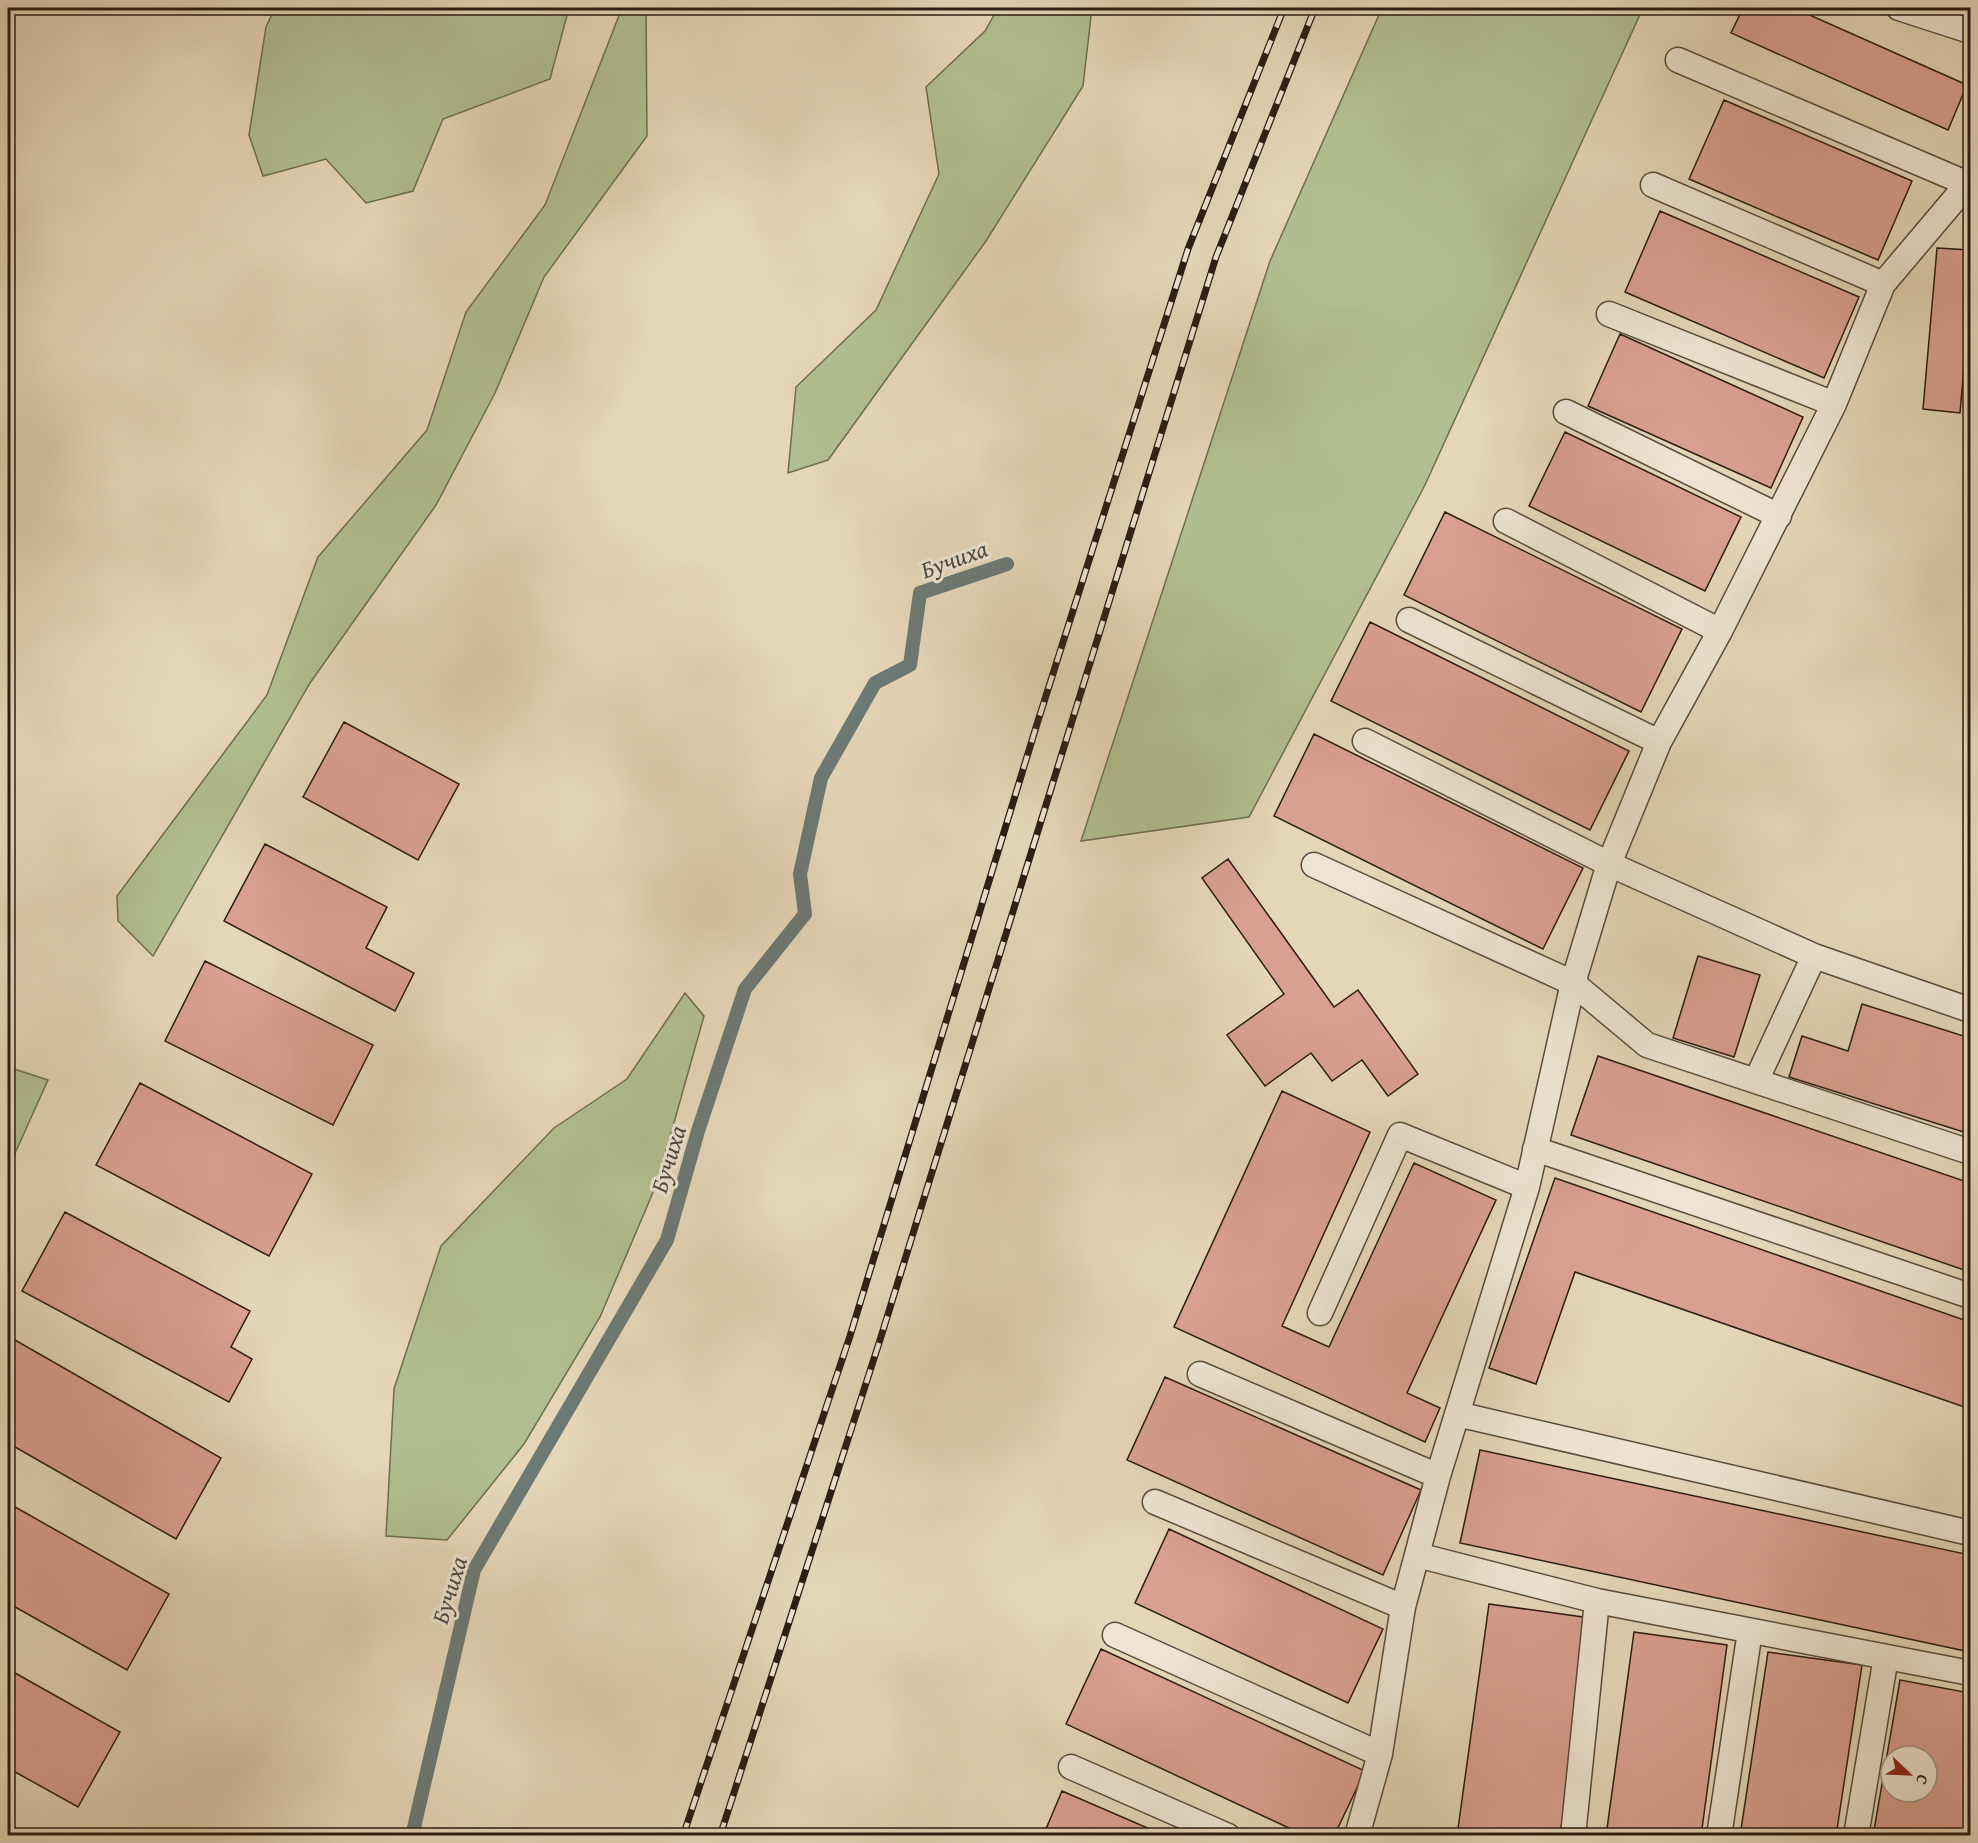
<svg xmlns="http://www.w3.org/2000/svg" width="1978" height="1843" viewBox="0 0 1978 1843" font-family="'Gentium Book Plus',serif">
<rect width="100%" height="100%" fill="#e5d6b8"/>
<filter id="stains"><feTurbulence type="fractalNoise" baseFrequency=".00333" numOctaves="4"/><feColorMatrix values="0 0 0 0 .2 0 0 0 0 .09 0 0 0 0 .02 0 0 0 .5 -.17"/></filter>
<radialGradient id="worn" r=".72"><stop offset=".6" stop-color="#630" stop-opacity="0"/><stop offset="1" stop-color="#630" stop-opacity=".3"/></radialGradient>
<path fill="#b1be91" stroke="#6e6e52" stroke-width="1.5" d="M275,8h294l-19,71 -107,40 -30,72 -47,12 -40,-44 -63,17 -14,-41 17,-108z
M622,8h24l1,128 -103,141 -49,116 -59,112 -126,178 -157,273 -35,-35 -1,-25 150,-201 51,-138 109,-127 39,-118 79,-107z
M998,8h94l-9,78 -97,155 -158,219 -40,13 8,-86 80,-77 63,-136 -13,-87 59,-56z
M1382,8h261l-219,479 -175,330 -168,24 189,-580z
M685,993l19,23 -47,167 -57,134 -76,127 -77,96 -61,-4 8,-147 47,-143 113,-118 73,-49z
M8,1067l40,13 -40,89z"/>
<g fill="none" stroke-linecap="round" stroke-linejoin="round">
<path stroke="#6d7975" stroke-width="14" d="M412,1836l62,-266 193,-330 31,-109 47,-142 60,-75 -5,-40 21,-96 54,-95 35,-18 10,-72 87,-29"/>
</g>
<path fill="#d99f90" stroke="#2c1d14" stroke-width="1.5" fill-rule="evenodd" d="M1743,8h51l173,77 -19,45 -217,-97z
M1724,100l188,81 -34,79 -189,-81z
M1660,211l199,86 -35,81 -199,-86z
M1937,248l33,2v47l-10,116 -37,-4z
M1620,334l183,83 -32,71 -183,-82z
M1565,432l176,85 -36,74 -176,-85z
M1445,512l237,117 -41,83 -237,-117z
M1370,622l259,129 -39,79 -259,-129z
M344,722l115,62 -41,76 -115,-63z
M1314,734l269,134 -40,81 -269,-133z
M265,844l122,63 -21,41 48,25 -19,38 -171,-90z
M1228,859l106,148 24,-17 60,84 -30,22 -26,-36 -30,21 -21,-28 -46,33 -38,-51 57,-41 -82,-116z
M1698,956l62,19 -26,82 -61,-19z
M205,961l168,84 -40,80 -168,-84z
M1862,1004l108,34v96l-181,-57 13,-41 46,15z
M1598,1056l372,127v89l-399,-137z
M140,1083l172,91 -43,82 -173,-91z
M1282,1091l88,41 -88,194 47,21 85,-184 82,37 -89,193 33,15 -15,34 -251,-115z
M1555,1178l415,144v87l-395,-137 -39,112 -47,-16z
M65,1212l185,99 -19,36 21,12 -23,43 -207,-111z
M8,1336l213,122 -45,81 -168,-96z
M1165,1377l256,113 -38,85 -256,-115z
M1480,1450l490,105v97l-510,-109z
M8,1503l161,91 -42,76 -119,-67z
M1169,1529l214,100 -35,74 -213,-100z
M1489,1604l101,14 -30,218h-103z
M1634,1632l93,13 -26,191h-95z
M1101,1649l264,122 -31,65h-28l-240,-112z
M1768,1652l94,13 -26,171h-96z
M8,1669l112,63 -42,75 -70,-39z
M1900,1680l70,13v100l-7,43h-90zM1891,1756h36v36h-36z
M1062,1791l104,45h-123z"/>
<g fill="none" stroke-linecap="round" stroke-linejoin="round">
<g stroke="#5a4b3d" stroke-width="27">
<path id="service" d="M1899,8l71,23
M1678,60l290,124 2,6
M1653,185l230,99
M1609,314l225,90
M1566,412l213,104
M1506,521l214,110
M1409,620l250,122
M1365,741l244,123 205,92 -58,125
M1314,865l259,118 74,62 323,107
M1814,956l156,54
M1535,1149l435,147
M1320,1313l80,-178 127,52
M1200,1374l238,102
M1457,1414l513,119
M1155,1502l248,105
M1417,1555l180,46 -24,235
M1597,1601l373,72
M1115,1635l265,119
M1071,1767l157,69
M1357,1836l23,-82 23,-147 35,-131 89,-289 46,-204 36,-119 50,-122 61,-111 114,-227 49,-120 87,-103
M1719,1836l31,-205
M1856,1836l30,-179"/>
</g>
<use href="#service" stroke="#eee4d1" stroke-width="24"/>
<g stroke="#2c1d14" stroke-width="7">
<path id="rail" d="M683,1836l167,-500 187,-612 151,-475 96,-241
M720,1836l160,-496 336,-1083 99,-249"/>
</g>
<use href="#rail" stroke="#eee4d1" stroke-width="4.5" stroke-dasharray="14" stroke-linecap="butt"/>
</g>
<g text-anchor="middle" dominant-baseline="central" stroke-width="6" stroke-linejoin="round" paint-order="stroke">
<g font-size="24" font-style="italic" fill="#4c4b45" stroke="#eee4d1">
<text transform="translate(954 559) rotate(-20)">Бучиха</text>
<text transform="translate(668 1159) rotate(-73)">Бучиха</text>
<text transform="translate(449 1590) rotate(-73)">Бучиха</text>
</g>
</g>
<rect width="1978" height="1843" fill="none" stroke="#e5d6b8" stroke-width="30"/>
<rect x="9" y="9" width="1960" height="1825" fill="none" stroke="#2c1d14" stroke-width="3"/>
<rect x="15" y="15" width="1948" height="1813" fill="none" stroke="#2c1d14" stroke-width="1.5"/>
<g transform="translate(1909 1774) rotate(113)"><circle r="28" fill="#eee4d1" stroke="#a09485" stroke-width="1.5"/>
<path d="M0-4.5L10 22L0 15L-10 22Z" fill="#8f2418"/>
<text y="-9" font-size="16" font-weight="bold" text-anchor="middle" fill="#2c1d14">С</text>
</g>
<rect width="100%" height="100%" filter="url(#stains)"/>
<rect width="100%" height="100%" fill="url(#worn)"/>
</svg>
